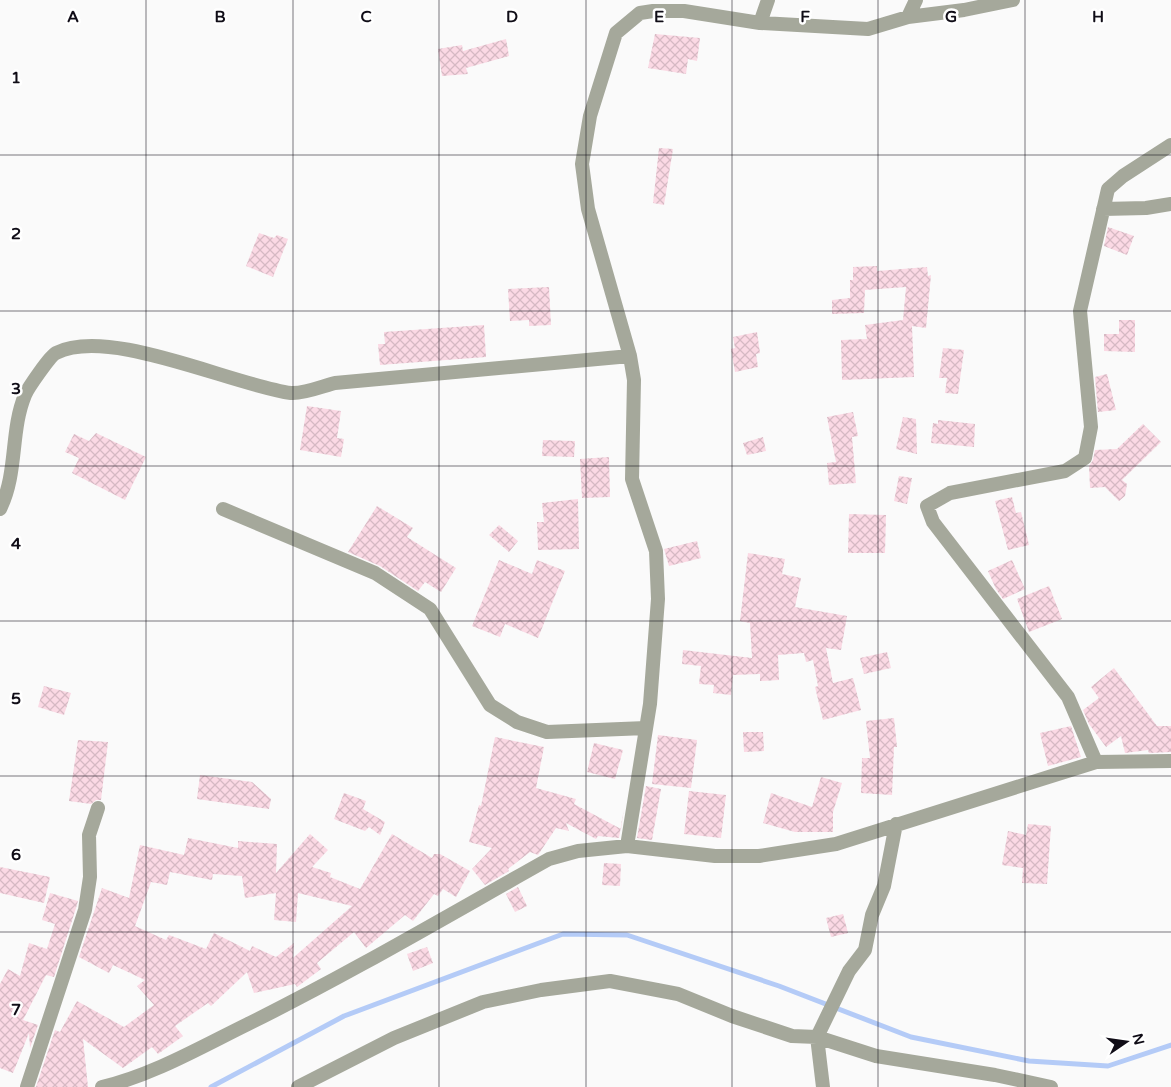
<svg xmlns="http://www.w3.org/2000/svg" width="1171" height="1087" viewBox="0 0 1171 1087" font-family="'Varela Round',sans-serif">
<defs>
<pattern id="building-cross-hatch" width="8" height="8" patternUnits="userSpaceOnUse" patternTransform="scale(1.25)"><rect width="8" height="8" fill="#fbd9e4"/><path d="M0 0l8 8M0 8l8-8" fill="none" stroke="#d6b9c3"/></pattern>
</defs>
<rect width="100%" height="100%" fill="#fafafa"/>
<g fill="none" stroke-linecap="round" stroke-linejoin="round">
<path stroke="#b4cbf7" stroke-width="5" d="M211,1087l133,-71 219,-82 64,1 152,51 132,51 118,24 79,5 63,-21"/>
</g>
<path fill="url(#building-cross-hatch)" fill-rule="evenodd" d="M655,34l45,4 -3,23 -9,-2 -2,15 -38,-6z
M506,39l3,17 -43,12 2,6 -26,2 -4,-27 24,-4 1,6z
M659,148l14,1 -9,56 -11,-2z
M1108,227l26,9 -7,19 -23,-9z
M259,233l15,5 3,-3 11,4 -15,38 -27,-11z
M877,266v5l50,-4 1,9 3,-1 -5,53 -14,-2 2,51 -72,3 -1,-40 26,-1 -2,-14 38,-5 3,-33 -41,3 -1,23 -32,1v-14l18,-2v-18h3v-13z
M549,287l2,38 -22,1v-6l-19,1 -2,-32z
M1119,320h16v32l-31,-1v-17h15z
M484,325l2,32 -106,8 -2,-21h7l-1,-12z
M757,332l3,21 -4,1 2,13 -23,5 -4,-23 4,-1 -2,-11z
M943,348l21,2 -6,44 -13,-1 2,-15h-8z
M1107,374l9,36 -18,2 -3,-35z
M307,406l34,5 -4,27 7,1 -3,18 -41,-7z
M853,412l5,24 -6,1 4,46 -27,2 -2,-22 9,-1 -9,-45z
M903,417l13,2 1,35 -21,-5z
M938,420l37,4 -1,23 -43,-4 2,-20 5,1z
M1143,424l18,18 -39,38 5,4 -2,12 -6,5 -14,-14 -15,1 -1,-22 4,-6 2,-10 22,-1z
M96,433l50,24 -21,43 -53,-27 7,-15 -14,-6 9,-18 15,7z
M763,437l3,14 -19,4 -4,-12z
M543,440l32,1 -1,16 -32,-1z
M609,457l1,40 -28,1 -2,-39z
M899,476l13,2 -5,26 -13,-3z
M1012,497l4,16 5,-1 8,33 -21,5 -13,-49z
M578,499l1,50 -41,1 -1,-28h7l-2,-19z
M377,506l36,22 -6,9 49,31 -15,24 -16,-10 -7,9 -38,-25 -32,-14z
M849,514l37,1 -1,38h-37z
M499,525l19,16 -9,11 -20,-17z
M697,541l4,17 -32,8 -5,-17z
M748,553l37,6 -3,15 19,4 -6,29 52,9 -6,34 -15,-2 7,35 20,-5 8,32 -38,10 -8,-33 3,-1 -5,-26 -7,2 -2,-9 -26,2 1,25 -19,1v-7l-27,1 -2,20 -18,-2 1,-8 -15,-1 2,-18 -19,-2 1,-14 69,8 -2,-35 -10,-2z
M499,560l33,14 5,-14 28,11 -27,67 -33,-14 -5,13 -28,-11z
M1012,560l13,29 -22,10 -7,-10 -8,-18z
M1049,586l13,33 -33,13 -12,-33z
M887,652l4,16 -27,6 -4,-16z
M1114,668l43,58h14v26l-22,1 -1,-3 -23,3 -4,-17 -15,11 -17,-23 -6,-14 16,-12 -8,-11z
M44,686l27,7 -7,22 -26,-8z
M894,718l3,29h-3l-2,48 -31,-2 1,-35h8l-4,-37z
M1071,726l10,31 -33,9 -8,-33z
M743,732h20l1,19 -20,1z
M658,735l39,5 -6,48 -39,-4z
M495,737l49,10 -8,41 40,11 -2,5 47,25 3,-21 -5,30 -21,-2 -2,3 -30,-16 3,8 -13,-3 -18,27 -8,-3 -22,17 1,2 -24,14 -13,-16 20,-21 -23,-6 10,-37 2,1z
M78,740l30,2 -7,58h-5l-5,4 -22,-3z
M594,743l29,7 -8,29 -28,-7z
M200,775l52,7 19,17 -2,10 -72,-10z
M821,777l21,6 -9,29v20h-38l-32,-9 8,-30 41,14z
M646,786l15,3 -9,51 -15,-2z
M689,791l37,4 -5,43 -37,-4z
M344,793l22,8 -3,8 22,13 -5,13 -11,-8 -4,4 -31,-12z
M1028,824l23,2 -4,58 -25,-1 1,-15 -21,-3 6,-34 18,4z
M310,834l18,16 -16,17 19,6 -1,4 30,12 32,-55 40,24 2,-4h6l30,17 -14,26 -13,-8 -5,7 -4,-2 -21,27 -8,-6 -39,33 -12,-16 -37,31 4,6 -24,18 -2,-3 -41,9 -7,-21 -36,34 -3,-3 -33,23 8,10 -25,18 -6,-7 -29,21 -40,-29 5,48h-52l19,-57 5,2 17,-31 47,26 30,-22 -17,-19 8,-6 -32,-15 -4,8 -30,-16 23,-69 27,10 11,-53 44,10 4,-17 50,10v-7l39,3 -1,29zM170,872l42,8 1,-6 29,2 3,22 31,-5 -2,27 22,2 2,-29 54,13 -59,52 1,-15 -18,14 -24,-11 -2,5 -36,-18 -8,16 -37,-14 -3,5 -31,-14 16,-44 16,3z
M604,863l17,1 -1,22 -18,-1z
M0,867l50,10 -6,26 -44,-10z
M518,887l9,19 -12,6 -9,-18z
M50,893l28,8 -2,7 -22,69 -8,-2 -23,45 15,5 -8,23 -1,-15 -16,40 -13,-5v-84l8,-15 12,7 9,-33 18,6 8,-25 -13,-4z
M843,914l5,19 -17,4 -5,-19z
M427,947l6,16 -20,8 -6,-17z"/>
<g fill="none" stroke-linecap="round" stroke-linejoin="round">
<path stroke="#a5a89b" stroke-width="14" d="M908,17l8,-17
M760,23l8,-23
M1103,209l43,-1 25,-4
M0,509c18,-36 10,-78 25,-114 3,-7 25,-39 31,-42 53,-27 176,32 235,40 13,1 32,-7 44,-10l295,-27
M223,509l152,64 55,36 60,96 27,17 30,10 99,-4
M1096,762l-28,-65 -135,-175 -6,-16 23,-13 115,-22 20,-13 6,-31 -11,-116 28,-122 15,-13 48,-31
M627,846l23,-142 8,-105 -2,-48 -24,-72 2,-99 -4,-24 -42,-147 -6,-45 8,-48 26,-83 24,-20 13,-2h31l76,12 108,6 40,-12 56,-7 49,-10
M27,1087l58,-177 5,-33 -1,-42 9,-27
M102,1087c51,-12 99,-40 146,-63 103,-51 201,-109 301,-165l29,-8 49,-5 88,10h44l77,-12 260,-82 75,-1
M298,1087l96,-49 89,-36 58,-12 69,-9 68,13 54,22 60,20 25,1 59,19 119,19 56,12
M823,1087l-6,-50 32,-66 16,-21 7,-35 12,-29 12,-62"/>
</g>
<path fill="none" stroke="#100d17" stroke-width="1" stroke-opacity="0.55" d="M146,0v1087M293,0v1087M439,0v1087M586,0v1087M732,0v1087M878,0v1087M1025,0v1087M0,155h1171M0,311h1171M0,466h1171M0,621h1171M0,776h1171M0,932h1171"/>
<g font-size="16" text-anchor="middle" font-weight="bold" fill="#100d17" stroke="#fff" stroke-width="5" stroke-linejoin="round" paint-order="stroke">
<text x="73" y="22">A</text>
<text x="220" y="22">B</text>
<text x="366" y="22">C</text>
<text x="512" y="22">D</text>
<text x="659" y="22">E</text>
<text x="805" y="22">F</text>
<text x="951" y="22">G</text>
<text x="1098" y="22">H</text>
<text x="16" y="83">1</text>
<text x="16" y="239">2</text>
<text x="16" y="394">3</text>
<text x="16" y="549">4</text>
<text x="16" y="704">5</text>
<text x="16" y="860">6</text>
<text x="16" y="1015">7</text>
</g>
<g transform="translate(1126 1042) rotate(77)" stroke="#ffffff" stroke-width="4" paint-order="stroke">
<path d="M0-4L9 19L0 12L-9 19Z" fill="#100d17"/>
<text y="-8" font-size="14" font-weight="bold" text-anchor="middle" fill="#100d17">N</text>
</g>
</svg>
